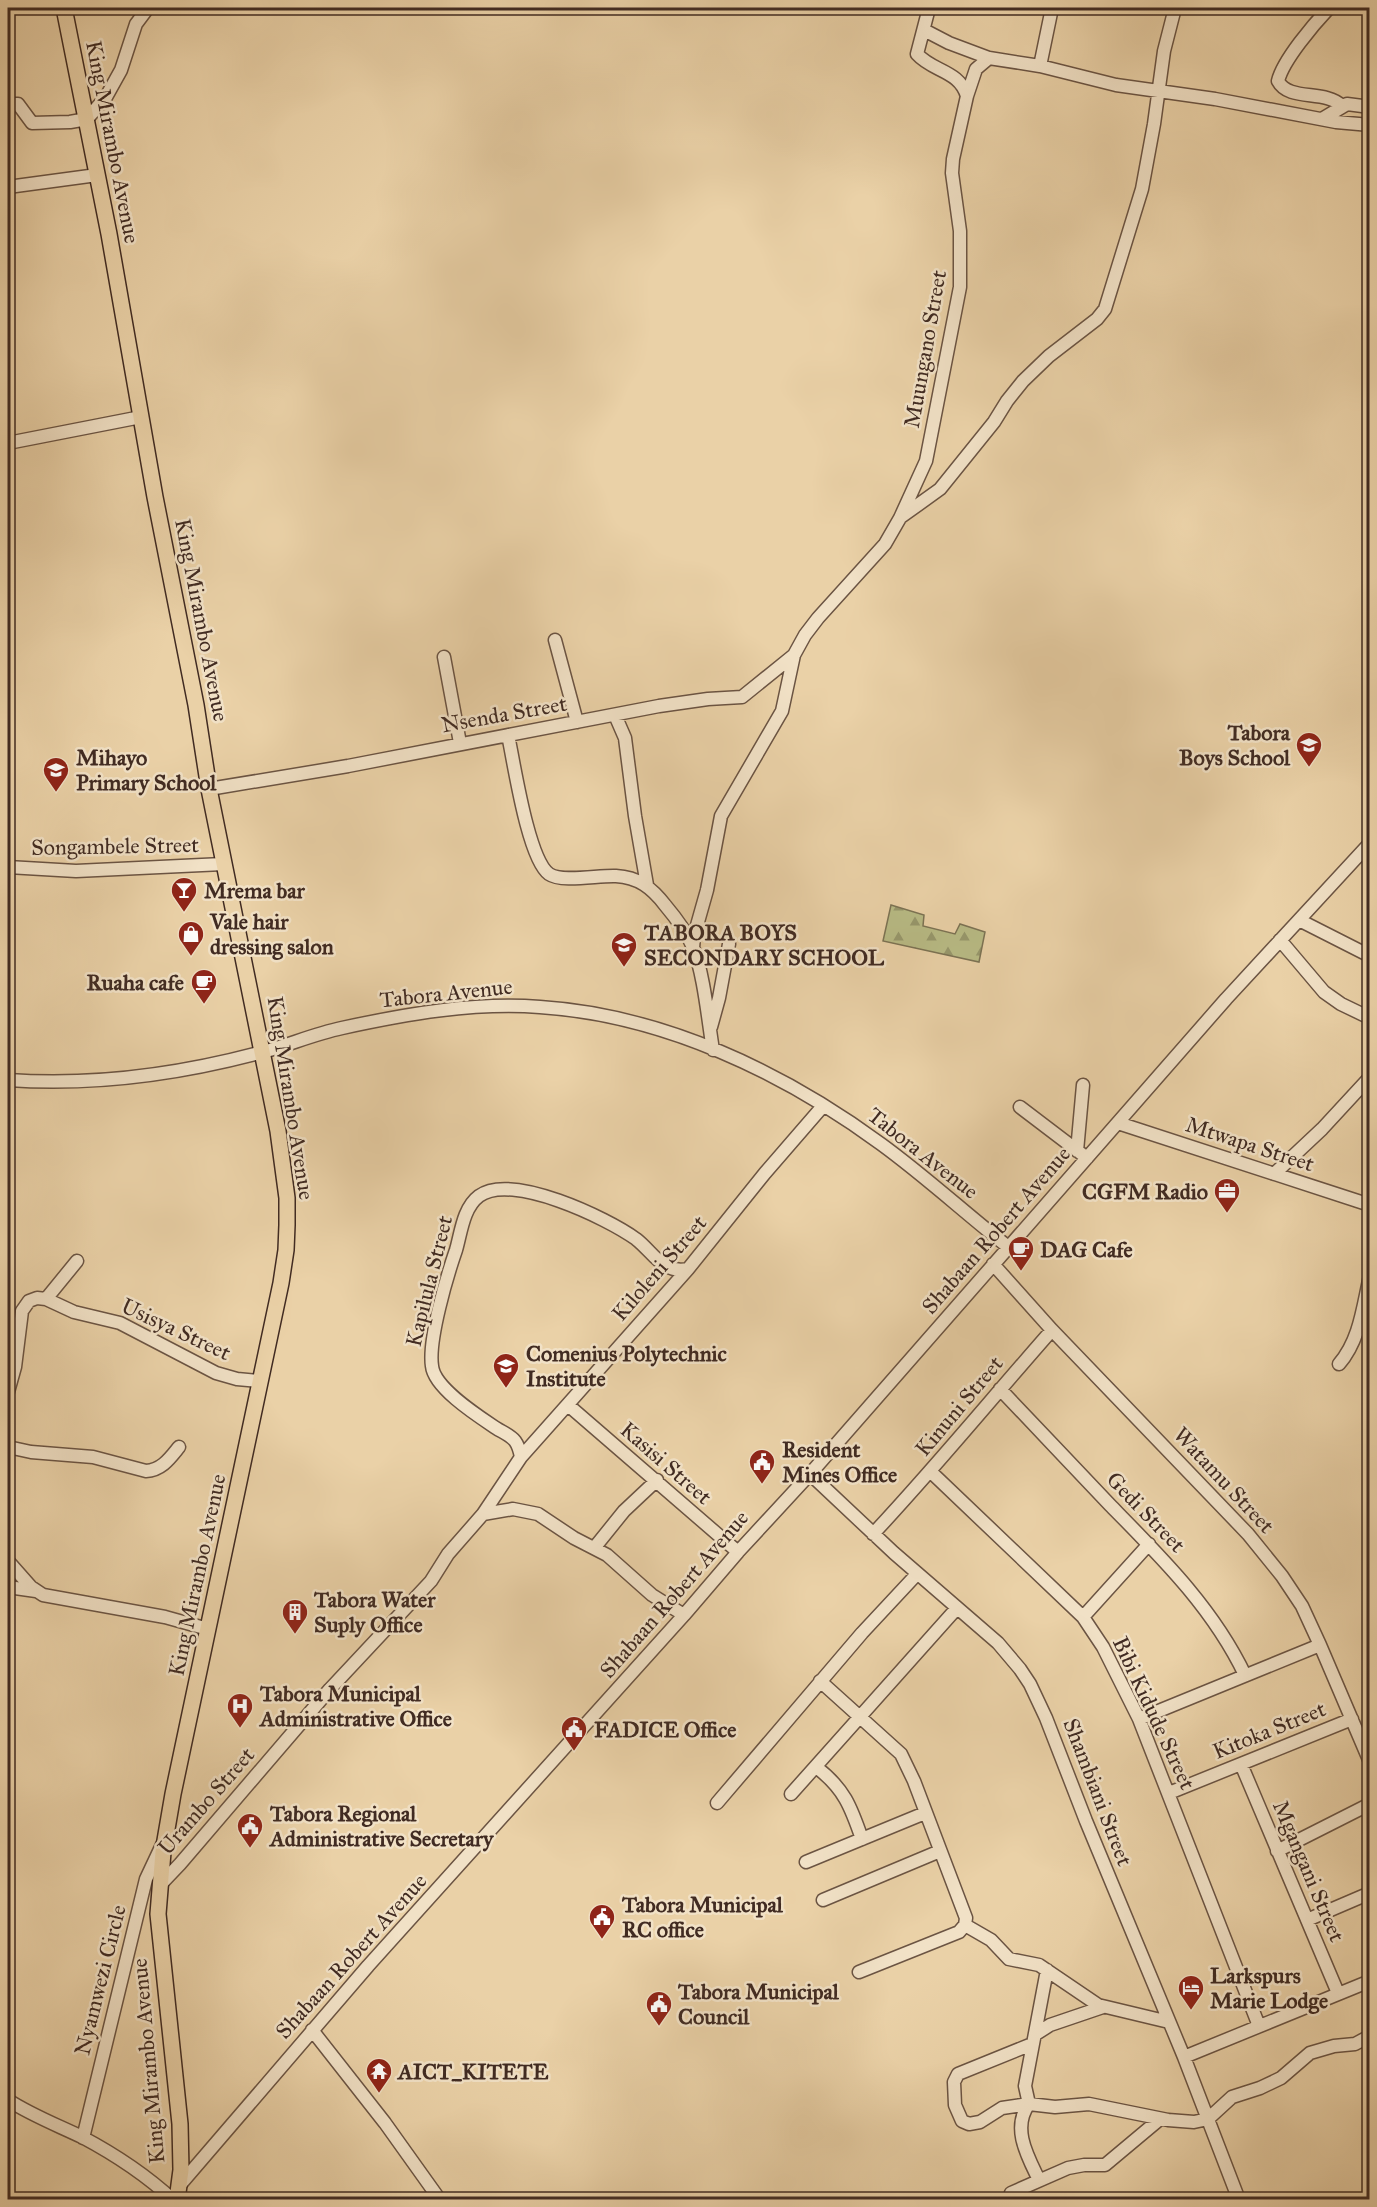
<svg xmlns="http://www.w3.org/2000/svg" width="1377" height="2207" viewBox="0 0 1377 2207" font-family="'IM FELL Great Primer',serif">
<defs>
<pattern id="forest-firs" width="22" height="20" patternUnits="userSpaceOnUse" patternTransform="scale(1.5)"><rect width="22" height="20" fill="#b8bb85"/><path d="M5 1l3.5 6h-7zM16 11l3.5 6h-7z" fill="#97986c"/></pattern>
</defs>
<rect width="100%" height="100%" fill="#ead1a7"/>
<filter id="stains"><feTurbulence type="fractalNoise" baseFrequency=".00333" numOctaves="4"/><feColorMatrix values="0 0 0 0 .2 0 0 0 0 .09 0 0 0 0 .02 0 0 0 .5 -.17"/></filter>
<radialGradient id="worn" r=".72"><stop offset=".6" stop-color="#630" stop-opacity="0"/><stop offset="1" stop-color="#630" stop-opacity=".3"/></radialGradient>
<path fill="url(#forest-firs)" stroke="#7c7354" stroke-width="1.5" d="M891,905l33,10 -1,11 32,8 5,-10 25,8 -6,30 -96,-21z"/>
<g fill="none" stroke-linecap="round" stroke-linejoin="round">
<g stroke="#6b5443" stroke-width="15">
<path id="minor" d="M1329,8c-15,16 -46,52 -51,73 11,21 47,8 64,25
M924,30l25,13 40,15 51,8 76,19 99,14 121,23 34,3
M1040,66l12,-58
M967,96l9,-27 13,-11
M8,104h10l14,19 38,-1 17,-3 19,-22 15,-27 15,-46 12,-16
M1322,119l25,-15 23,3
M8,187l89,-12
M8,443l133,-26
M901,517l39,-28 54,-67 13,-21 16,-20 26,-25 48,-37 8,-10 37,-120 12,-65 10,-73 11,-43
M555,640l22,82
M444,657l16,86
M615,715l10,23 10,78 12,69
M508,735c6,28 20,124 41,139 13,9 50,1 67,2 22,1 36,12 49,29 11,13 21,26 28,42 11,27 15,73 20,103
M209,789l139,-23 311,-60 49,-7 34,-2 52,-42
M8,867l68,4 147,-7
M1299,920l71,36
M1280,940l44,52 17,12 29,14
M693,948l1,-12 13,-46 14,-74 61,-105 12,-56 11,-20 13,-17 67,-74 15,-26 26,-57 34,-174v-56l-8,-58 1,-14 14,-63c-8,-26 -34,-24 -50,-42l12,-46
M711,1027l8,-29 10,-54
M8,1080c85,6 168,-5 251,-27 28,-7 54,-19 83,-25 64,-14 132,-26 198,-21 123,8 243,65 341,137 44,32 84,69 126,102
M1020,1107l67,51
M1118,1123l252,82
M1077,1151l6,-66
M1274,1174l48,-45 48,-52
M993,1264l59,66 196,204 34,42 20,30 18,39 50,117
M46,1299l31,-38
M1339,1364c21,-24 24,-58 31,-88
M1000,1389c37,39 73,77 110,116 51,52 103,103 135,170
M8,1392l7,-25 7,-56 7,-10 8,-3 9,1 28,13 46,11 96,50 21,6 22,2
M568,1405l170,147
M8,1447l23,5 62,5 53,14c16,-1 24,-13 33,-24
M521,1457c-1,-5 -3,-12 -6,-16 -5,-6 -13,-9 -19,-13 -18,-12 -62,-40 -64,-62 -4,-26 15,-90 24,-116 5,-17 7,-42 23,-54 32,-24 128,22 157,43 18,14 26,35 52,30
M931,1472l152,145 20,30 36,72 120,307
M810,1474l84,79 104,90 22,26 10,15 16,34 40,103 98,236 55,143
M483,1514l38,-57 167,-188 77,-96 58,-67
M873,1534c62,-66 119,-136 179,-204
M595,1547l29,-36 33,-31
M8,1561l23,26 12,8 122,22 43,12
M8,1587l28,4
M1083,1617l66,-73
M820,1681l81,73 13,27 52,137 -1,7 -6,7 -100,40
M1139,1719l181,-74
M1241,1764l97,229
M816,1767c28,21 35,40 46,72
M1169,1793l183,-74
M791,1794l166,-186
M717,1803l145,-170 55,-59
M1277,1851l93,-47
M806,1862l119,-49
M160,1885l20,-21 150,-175 101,-108 17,-27 35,-40 30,-5 25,5 36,24 33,17 45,40 32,20
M823,1900l117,-49
M1307,1920l63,-27
M965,1925l26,15 18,19 30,6 59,40 71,17
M312,2030l73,93 55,77
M1036,2034l14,-9 53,-18
M1032,2044l-74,30 -4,8 1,23 7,16 7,3 11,-2 22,-14 27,-4 26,3 34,-3 79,16 26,2 14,-3 24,-22 28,-9 21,-10 29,-25 24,-7 21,-2 15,-8
M1184,2057l186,-76
M8,2100c23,15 49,25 74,37 32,17 64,38 91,63
M83,2138l63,-259 16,-34
M1039,2180c-11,-23 -28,-52 -10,-76l-4,-18 22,-116
M179,2186l189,-220 316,-351 54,-63 72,-78 416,-475 144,-156
M1011,2193l57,-25 16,-3h21l55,-46"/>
</g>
<g stroke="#412b22" stroke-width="18">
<path id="major" d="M64,8l45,226 46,263 41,208 13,84 69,342 9,67v27l-1,25 -5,33 -108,511 -10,58 -5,62 22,210 1,46 -4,30"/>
</g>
<use href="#minor" stroke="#f1e1c6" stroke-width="12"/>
<use href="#major" stroke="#ead1a7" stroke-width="15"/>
</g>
<defs>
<g id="school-pin" transform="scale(1.35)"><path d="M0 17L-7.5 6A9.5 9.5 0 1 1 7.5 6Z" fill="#8f2418" stroke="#f1e1c6"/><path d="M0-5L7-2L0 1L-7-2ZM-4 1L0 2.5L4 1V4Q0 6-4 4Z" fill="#fff"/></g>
<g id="bar-pin" transform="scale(1.35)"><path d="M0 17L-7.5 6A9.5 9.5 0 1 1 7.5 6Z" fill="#8f2418" stroke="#f1e1c6"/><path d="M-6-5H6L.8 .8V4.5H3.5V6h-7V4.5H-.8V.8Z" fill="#fff"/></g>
<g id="shop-pin" transform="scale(1.35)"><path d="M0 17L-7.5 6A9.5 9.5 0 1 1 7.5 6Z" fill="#8f2418" stroke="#f1e1c6"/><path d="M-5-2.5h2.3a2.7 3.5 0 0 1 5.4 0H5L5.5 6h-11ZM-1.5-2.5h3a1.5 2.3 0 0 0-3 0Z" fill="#fff"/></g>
<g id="cafe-pin" transform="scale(1.35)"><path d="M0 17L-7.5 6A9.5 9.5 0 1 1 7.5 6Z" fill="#8f2418" stroke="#f1e1c6"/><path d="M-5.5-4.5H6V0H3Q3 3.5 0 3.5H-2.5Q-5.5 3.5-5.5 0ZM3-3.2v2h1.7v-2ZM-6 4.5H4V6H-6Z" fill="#fff"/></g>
<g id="office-pin" transform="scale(1.35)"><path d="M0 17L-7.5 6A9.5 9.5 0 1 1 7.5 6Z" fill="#8f2418" stroke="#f1e1c6"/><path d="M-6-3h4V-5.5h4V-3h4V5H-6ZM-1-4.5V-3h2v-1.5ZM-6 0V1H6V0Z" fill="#fff"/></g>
<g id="civic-pin" transform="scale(1.35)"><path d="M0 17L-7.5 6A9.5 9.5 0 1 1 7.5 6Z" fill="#8f2418" stroke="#f1e1c6"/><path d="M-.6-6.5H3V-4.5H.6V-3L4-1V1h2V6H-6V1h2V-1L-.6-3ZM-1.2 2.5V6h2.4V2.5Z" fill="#fff"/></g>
<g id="building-pin" transform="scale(1.35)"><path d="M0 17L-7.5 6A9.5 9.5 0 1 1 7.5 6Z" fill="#8f2418" stroke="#f1e1c6"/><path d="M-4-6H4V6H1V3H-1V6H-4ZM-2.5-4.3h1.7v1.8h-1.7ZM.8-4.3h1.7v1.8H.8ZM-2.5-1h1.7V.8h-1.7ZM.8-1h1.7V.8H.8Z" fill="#fff"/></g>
<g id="hospital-pin" transform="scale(1.35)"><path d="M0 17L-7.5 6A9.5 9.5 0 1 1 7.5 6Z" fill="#8f2418" stroke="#f1e1c6"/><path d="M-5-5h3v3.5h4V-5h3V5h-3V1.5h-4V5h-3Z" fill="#fff"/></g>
<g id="hotel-pin" transform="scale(1.35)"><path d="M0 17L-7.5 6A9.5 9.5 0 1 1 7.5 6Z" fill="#8f2418" stroke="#f1e1c6"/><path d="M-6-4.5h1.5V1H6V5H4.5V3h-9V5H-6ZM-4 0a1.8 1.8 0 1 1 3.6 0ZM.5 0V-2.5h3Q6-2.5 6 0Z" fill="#fff"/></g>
<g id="temple-pin" transform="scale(1.35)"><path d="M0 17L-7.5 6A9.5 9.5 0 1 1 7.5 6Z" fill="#8f2418" stroke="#f1e1c6"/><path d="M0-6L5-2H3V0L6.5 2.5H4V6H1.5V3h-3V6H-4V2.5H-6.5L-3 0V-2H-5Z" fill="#fff"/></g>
</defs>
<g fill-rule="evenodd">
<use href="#school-pin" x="1309" y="745"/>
<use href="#school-pin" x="56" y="770"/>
<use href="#bar-pin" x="184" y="890"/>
<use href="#shop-pin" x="191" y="934"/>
<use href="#school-pin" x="624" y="945"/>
<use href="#cafe-pin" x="204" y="982"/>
<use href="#office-pin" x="1227" y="1191"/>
<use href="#cafe-pin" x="1021" y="1249"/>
<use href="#school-pin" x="506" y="1366"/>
<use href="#civic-pin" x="762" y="1462"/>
<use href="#building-pin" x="295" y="1612"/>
<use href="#hospital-pin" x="240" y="1706"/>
<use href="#civic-pin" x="574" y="1729"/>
<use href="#civic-pin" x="250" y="1826"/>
<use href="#civic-pin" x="602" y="1917"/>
<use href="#hotel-pin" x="1191" y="1988"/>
<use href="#civic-pin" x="659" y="2004"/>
<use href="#temple-pin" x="379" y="2071"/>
</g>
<g text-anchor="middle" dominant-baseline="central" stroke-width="5" stroke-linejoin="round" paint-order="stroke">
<g font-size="22" fill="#412b22" stroke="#f1e1c6">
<text transform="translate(113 142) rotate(79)">King Mirambo Avenue</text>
<text transform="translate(925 349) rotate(-80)">Muungano Street</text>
<text transform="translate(202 620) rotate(79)">King Mirambo Avenue</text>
<text transform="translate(504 714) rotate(-10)">Nsenda Street</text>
<text transform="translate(115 846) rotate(-1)">Songambele Street</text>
<text transform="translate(446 993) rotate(-6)">Tabora Avenue</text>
<text transform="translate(291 1098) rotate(81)">King Mirambo Avenue</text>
<text transform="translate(1250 1144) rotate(18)">Mtwapa Street</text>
<text transform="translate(923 1153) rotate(38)">Tabora Avenue</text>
<text transform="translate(996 1230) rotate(-49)">Shabaan Robert Avenue</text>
<text transform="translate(659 1268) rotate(-49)">Kiloleni Street</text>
<text transform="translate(429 1281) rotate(-76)">Kapilula Street</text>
<text transform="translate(176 1329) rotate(25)">Usisya Street</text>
<text transform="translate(959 1406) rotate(-50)">Kinuni Street</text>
<text transform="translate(666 1463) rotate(41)">Kasisi Street</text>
<text transform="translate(1224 1480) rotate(47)">Watamu Street</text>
<text transform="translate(1146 1512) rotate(46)">Gedi Street</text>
<text transform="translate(197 1575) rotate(-78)">King Mirambo Avenue</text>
<text transform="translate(674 1594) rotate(-49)">Shabaan Robert Avenue</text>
<text transform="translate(1154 1713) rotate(65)">Bibi Kidude Street</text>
<text transform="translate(1269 1730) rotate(-22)">Kitoka Street</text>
<text transform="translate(1098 1792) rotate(69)">Shambiani Street</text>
<text transform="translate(206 1801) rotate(-49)">Urambo Street</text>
<text transform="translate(1309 1871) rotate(67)">Mgangani Street</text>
<text transform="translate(351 1956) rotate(-48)">Shabaan Robert Avenue</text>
<text transform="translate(100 1980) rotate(-76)">Nyamwezi Circle</text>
<text transform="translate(148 2061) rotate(-95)">King Mirambo Avenue</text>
</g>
<g font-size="22" font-weight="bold" fill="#412b22" stroke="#f1e1c6" text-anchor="start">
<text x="1290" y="732" text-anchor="end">Tabora<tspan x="1290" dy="25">Boys School</tspan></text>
<text x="76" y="757">Mihayo<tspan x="76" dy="25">Primary School</tspan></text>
<text x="204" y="890">Mrema bar</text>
<text x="210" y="921">Vale hair<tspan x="210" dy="25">dressing salon</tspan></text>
<text x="644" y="932">TABORA BOYS<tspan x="644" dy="25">SECONDARY SCHOOL</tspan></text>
<text x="184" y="982" text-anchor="end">Ruaha cafe</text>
<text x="1208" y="1191" text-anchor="end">CGFM Radio</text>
<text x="1040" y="1249">DAG Cafe</text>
<text x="526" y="1353">Comenius Polytechnic<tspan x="526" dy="25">Institute</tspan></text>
<text x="782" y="1449">Resident<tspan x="782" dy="25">Mines Office</tspan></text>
<text x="314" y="1599">Tabora Water<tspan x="314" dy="25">Suply Office</tspan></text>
<text x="260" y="1693">Tabora Municipal<tspan x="260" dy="25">Administrative Office</tspan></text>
<text x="594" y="1729">FADICE Office</text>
<text x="270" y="1813">Tabora Regional<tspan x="270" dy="25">Administrative Secretary</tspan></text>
<text x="622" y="1904">Tabora Municipal<tspan x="622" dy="25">RC office</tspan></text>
<text x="1210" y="1975">Larkspurs<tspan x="1210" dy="25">Marie Lodge</tspan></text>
<text x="678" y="1991">Tabora Municipal<tspan x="678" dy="25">Council</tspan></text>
<text x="398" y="2071">AICT_KITETE</text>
</g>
</g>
<rect width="1377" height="2207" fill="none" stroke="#ead1a7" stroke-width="30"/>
<rect x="9" y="9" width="1359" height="2189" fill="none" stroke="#412b22" stroke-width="3"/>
<rect x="15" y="15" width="1347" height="2177" fill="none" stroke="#412b22" stroke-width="1.5"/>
<rect width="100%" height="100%" filter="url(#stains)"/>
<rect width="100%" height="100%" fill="url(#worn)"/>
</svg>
